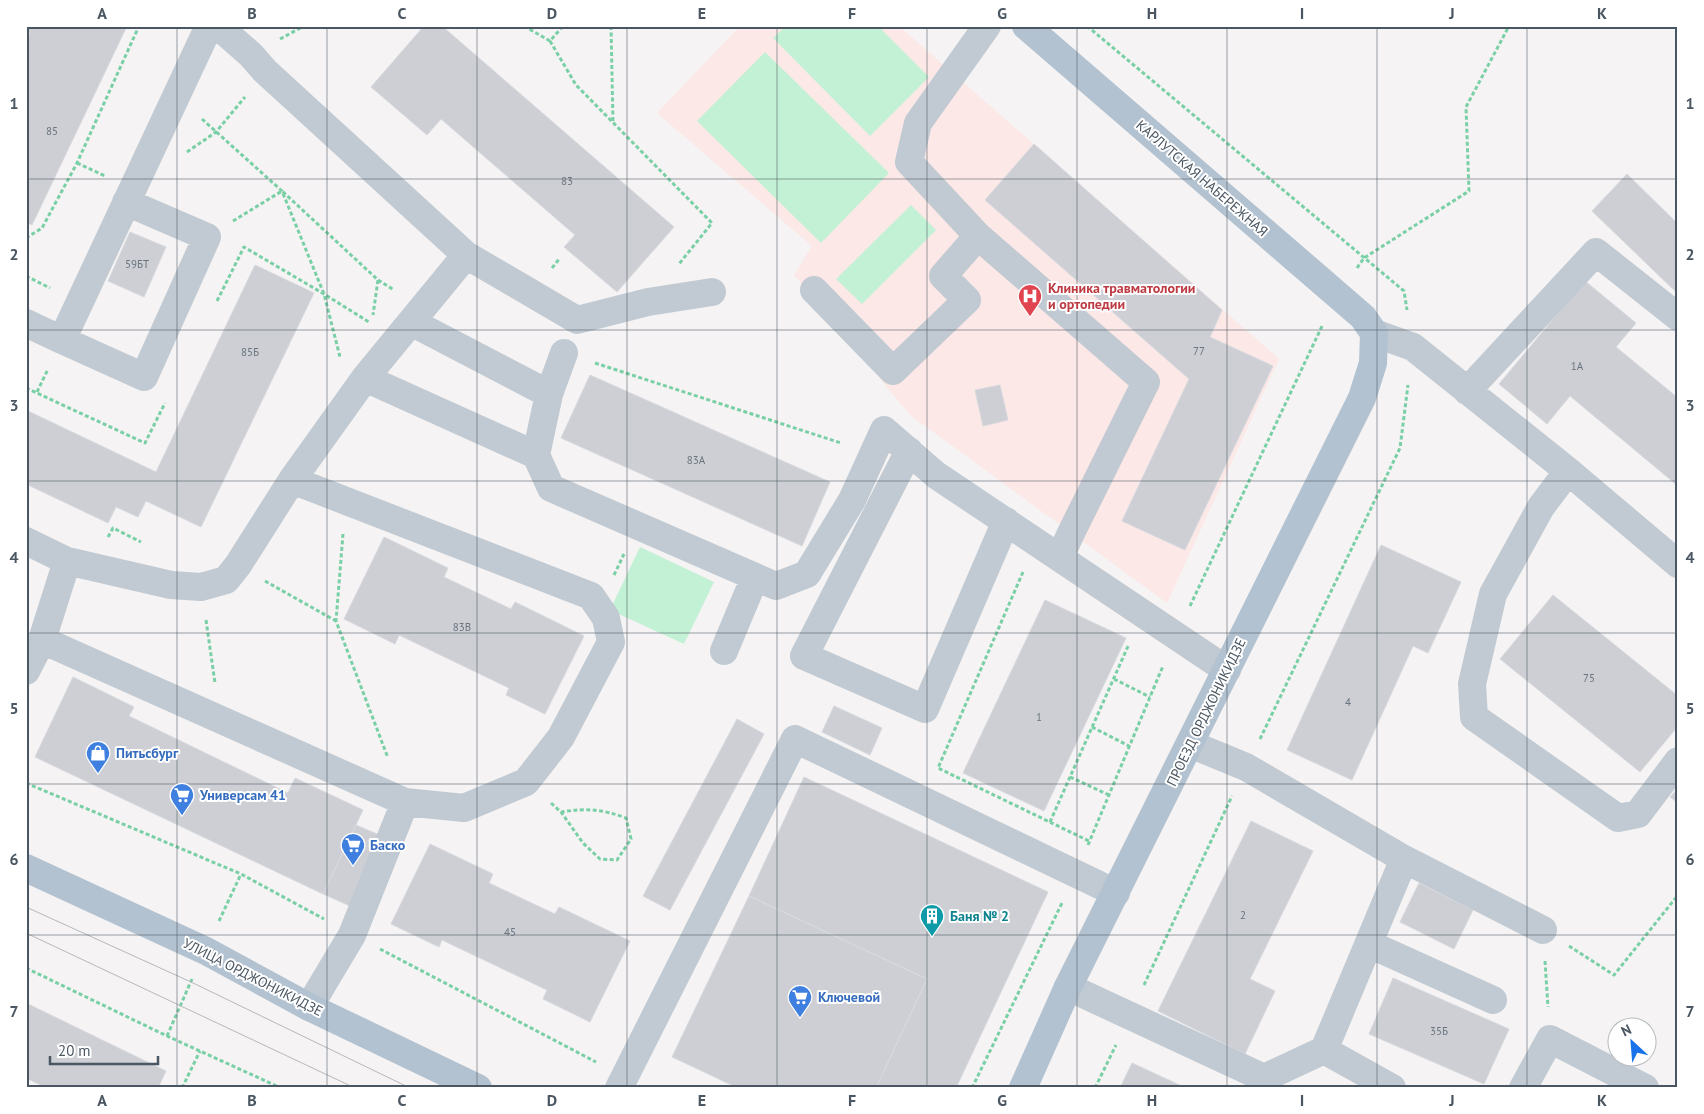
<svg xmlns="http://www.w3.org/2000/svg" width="1704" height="1114" viewBox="0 0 1704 1114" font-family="'PT Sans',sans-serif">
<rect width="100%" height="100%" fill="#f5f3f3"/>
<path fill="#fce8e6" d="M740,26h159l380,333 -112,244 -257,-188 -116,-140 18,-29 -155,-133z"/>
<path fill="#c3f1d5" d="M786,26h92l51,51 -59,59 -97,-98z
M765,52l124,121 -68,70 -124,-122z
M911,205l25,25 -74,74 -26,-25z
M640,547l74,35 -30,62 -74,-34z"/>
<path fill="#cdcfd5" stroke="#d7d9de" d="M26,26h101l-95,199 -6,-3v-182l4,-7 -4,-2z
M424,26h18l232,201 -57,65 -53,-45 11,-12 -134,-116 -14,16 -56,-48z
M1034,144l188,166 -12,27 63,29 -88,184 -63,-29 67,-142 -204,-179z
M1627,174l51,50v70l-86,-83z
M130,232l36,15 -22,50 -36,-16z
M255,265l59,28 -113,234 -55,-26 -8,16 -22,-10 -8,16 -82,-39v-74l130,62z
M1585,281l51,42 -20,24 62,51v88l-108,-90 -23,28 -48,-40z
M590,375l240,107 -28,64 -241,-108z
M1000,385l8,35 -25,6 -8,-36z
M384,537l64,31 -4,9 67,32 4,-7 69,34 -39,78 -39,-19 3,-7 -110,-53 -4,9 -51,-25z
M1381,545l80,37 -33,71 -15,-7 -61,134 -65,-30z
M1553,595l125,101v30l-38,46 -140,-113z
M1045,600l81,38 -82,173 -81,-38z
M73,677l61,30 -5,9 159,77 7,-15 68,32 -40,84 -288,-137z
M834,706l48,22 -12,27 -48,-23z
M737,719l27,15 -94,176 -27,-14z
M804,777l244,115 -92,196h-80l51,-109 -178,-83z
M1678,788v15l-8,-6z
M1251,821l62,30 -63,128 25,12 -30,63 -87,-43z
M356,825l28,12 -34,69 -27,-12z
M430,844l63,30 -4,9 66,31 4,-7 71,34 -40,81 -47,-23 4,-9 -105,-50 -3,7 -48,-23z
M1419,883l54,27 -19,39 -54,-27z
M749,896l178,83 -51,109h-138l-66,-31z
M1393,978l116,51 -25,55 -115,-50z
M26,1003l140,68 -8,17h-111l-21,-10z
M1132,1063l54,25h-66z"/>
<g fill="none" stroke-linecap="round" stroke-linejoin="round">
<path stroke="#7ad0a6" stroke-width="3" stroke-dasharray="4 2.5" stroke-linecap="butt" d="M524,26l26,15 13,-15
M611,26l2,96
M1087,26l317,265 3,19
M280,39l24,-13
M550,41l26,44 136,138 -33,41
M202,119l80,72 42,103 16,63
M187,152l29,-20 29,-35
M77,163l28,13
M233,221l49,-30 96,89 -5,35
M26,238l16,-10 35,-65 62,-137
M552,268l8,-10
M1357,268l7,-10 105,-67 -3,-84 43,-81
M26,276l24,12
M378,280l16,10
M217,301l27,-54 80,47 45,28
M595,363l246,80
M26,388l119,55 20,-40
M37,392l11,-23
M343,534l-7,87 52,137
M108,537l5,-9 28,14
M1023,572l-85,196 151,73
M614,575l10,-21
M265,581l71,40
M1190,606l133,-282
M206,620l9,63
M1114,679l36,18
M1092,727l37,19
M1260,739l140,-291 8,-63
M1070,777l39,18
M26,783l215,91 83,45
M551,803l10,9 22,31 17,16 17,1 14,-21 -5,-21c-24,-9 -40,-10 -65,-6
M1050,822l79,-178
M1088,845l75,-179
M219,921l22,-47
M1569,946l45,29 64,-80
M380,949l216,113
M1545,961l3,46
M26,968l141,68 114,52
M1144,985l88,-189
M167,1036l25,-57
M182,1088l18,-37
M972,1088l90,-185
M1095,1088l21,-43"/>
<path stroke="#c1cad2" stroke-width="28" d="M978,236l168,146 -75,151 -11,24
M466,255l111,65 71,-18 64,-10
M814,290l79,81 74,-71 -24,-24 35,-40 -69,-74 9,-39 69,-97
M411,322l138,72
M26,323l36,17 147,-314
M1374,333l39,14 155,124 110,93
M62,340l82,37 63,-140 -81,-35
M365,378l171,77 15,33 225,98 31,-12 45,-74 32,-70 52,45 291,195
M1467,391l129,-139 82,65
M909,451l-105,205 121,53 81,-188
M536,455l13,-61 15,-41
M1568,471l-27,36 -48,87 -21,90 2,33 144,101 20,-4 40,-53
M292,480l299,116 15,22 5,24 -50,95 -35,45 -62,26 -59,-6
M26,541l41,20 -25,79 -16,31
M67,561l104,24 30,2 25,-7 12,-15 54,-85 73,-102 101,-123 -201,-184 -14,-16 -33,-29
M42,640l363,162 -53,133 -43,72
M724,651l31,-74
M1190,744l56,23 158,92 139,71
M1369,944l124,56
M1068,987l196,91 60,-28 80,-191
M1324,1050l68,38
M619,1088l176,-349 321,154
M1523,1088l27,-49 95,49"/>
<path stroke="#b3c2d1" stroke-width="28" d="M26,868l180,83 103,56 169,81
M1023,1088l45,-101 294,-589 11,-35 1,-30 -11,-16 -337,-291"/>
<path stroke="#b5b8bd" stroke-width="1" d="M26,907l165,75 219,106
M26,933l329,155"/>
</g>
<path fill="none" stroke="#4a5661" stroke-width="1" stroke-opacity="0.55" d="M177,26v1062M327,26v1062M477,26v1062M627,26v1062M777,26v1062M927,26v1062M1077,26v1062M1227,26v1062M1377,26v1062M1527,26v1062M26,179h1652M26,330h1652M26,481h1652M26,633h1652M26,784h1652M26,935h1652"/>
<defs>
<g id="hospital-pin" transform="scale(1.25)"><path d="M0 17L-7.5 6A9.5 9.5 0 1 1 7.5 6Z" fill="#e0444e" stroke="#fff"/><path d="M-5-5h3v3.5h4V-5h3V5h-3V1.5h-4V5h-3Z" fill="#fff"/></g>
<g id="shop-pin" transform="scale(1.25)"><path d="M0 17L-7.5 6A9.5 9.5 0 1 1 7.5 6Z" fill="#3f7fe0" stroke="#fff"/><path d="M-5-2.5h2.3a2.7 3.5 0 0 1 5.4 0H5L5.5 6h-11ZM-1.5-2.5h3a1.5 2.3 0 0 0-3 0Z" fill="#fff"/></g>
<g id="supermarket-pin" transform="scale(1.25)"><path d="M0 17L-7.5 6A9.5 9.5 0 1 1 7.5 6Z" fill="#3f7fe0" stroke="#fff"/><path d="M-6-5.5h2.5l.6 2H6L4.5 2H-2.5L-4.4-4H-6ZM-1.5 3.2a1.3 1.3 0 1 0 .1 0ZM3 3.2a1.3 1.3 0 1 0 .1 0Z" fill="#fff"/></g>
<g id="building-pin" transform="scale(1.25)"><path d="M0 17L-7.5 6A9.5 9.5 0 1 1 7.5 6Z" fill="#0f9aa8" stroke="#fff"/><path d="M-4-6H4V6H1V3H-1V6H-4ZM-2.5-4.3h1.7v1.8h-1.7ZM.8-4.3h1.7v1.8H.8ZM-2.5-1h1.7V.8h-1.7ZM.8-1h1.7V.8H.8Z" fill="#fff"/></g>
</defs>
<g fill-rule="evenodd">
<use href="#hospital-pin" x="1030" y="296"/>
<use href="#shop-pin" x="98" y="753"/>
<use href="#supermarket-pin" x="182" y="795"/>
<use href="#supermarket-pin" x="353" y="845"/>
<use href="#building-pin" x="932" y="916"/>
<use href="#supermarket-pin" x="800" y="997"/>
</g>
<g text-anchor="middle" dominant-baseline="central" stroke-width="4" stroke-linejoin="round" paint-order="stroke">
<g font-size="11" fill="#6b747e">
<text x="52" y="131">85</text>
<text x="567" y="181">83</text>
<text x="137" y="264">59БТ</text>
<text x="1199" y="351">77</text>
<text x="250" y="352">85Б</text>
<text x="1577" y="366">1А</text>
<text x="696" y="460">83А</text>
<text x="462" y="627">83В</text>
<text x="1589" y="678">75</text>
<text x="1348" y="702">4</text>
<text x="1039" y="717">1</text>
<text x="1243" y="915">2</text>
<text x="510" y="932">45</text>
<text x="1439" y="1031">35Б</text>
</g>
<g font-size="14" fill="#4a5661" stroke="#fff">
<text transform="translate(1202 178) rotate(41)">КАРЛУТСКАЯ НАБЕРЕЖНАЯ</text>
<text transform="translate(1206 712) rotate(-64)">ПРОЕЗД ОРДЖОНИКИДЗЕ</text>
<text transform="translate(253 977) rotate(27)">УЛИЦА ОРДЖОНИКИДЗЕ</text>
</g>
<g font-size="14" font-weight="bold" fill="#be3a42" stroke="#fff" text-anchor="start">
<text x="1048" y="288">Клиника травматологии<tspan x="1048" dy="16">и ортопедии</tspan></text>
</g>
<g font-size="14" font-weight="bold" fill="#366cbe" stroke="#fff" text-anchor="start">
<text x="116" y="753">Питьсбург</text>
<text x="200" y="795">Универсам 41</text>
<text x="370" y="845">Баско</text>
<text x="818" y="997">Ключевой</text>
</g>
<g font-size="14" font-weight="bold" fill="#0d838f" stroke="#fff" text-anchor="start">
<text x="950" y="916">Баня № 2</text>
</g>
</g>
<rect width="1704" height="1114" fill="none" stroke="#ffffff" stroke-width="55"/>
<g transform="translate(1632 1042) rotate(334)"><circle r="24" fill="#ffffff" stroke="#b7bbc0"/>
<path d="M0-4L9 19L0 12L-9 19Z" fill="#1a73e8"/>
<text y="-8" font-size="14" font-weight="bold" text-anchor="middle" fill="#4a5661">N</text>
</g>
<path d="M50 1056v8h108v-8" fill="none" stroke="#4a5661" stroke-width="2.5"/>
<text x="58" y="1056" font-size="15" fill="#4a5661" stroke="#ffffff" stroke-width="4" paint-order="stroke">20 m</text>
<rect x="28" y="28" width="1648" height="1058" fill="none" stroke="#4a5661" stroke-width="2"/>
<g font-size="16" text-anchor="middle" font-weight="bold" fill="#4a5661">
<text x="102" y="19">A</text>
<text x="252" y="19">B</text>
<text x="402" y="19">C</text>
<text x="552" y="19">D</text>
<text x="702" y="19">E</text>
<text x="852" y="19">F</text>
<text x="1002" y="19">G</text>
<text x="1152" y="19">H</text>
<text x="1302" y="19">I</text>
<text x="1452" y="19">J</text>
<text x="1602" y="19">K</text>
<text x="14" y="109">1</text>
<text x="1690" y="109">1</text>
<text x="14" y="260">2</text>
<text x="1690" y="260">2</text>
<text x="14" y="411">3</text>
<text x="1690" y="411">3</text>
<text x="14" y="563">4</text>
<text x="1690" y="563">4</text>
<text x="14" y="714">5</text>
<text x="1690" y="714">5</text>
<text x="14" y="865">6</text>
<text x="1690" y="865">6</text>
<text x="14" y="1017">7</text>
<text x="1690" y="1017">7</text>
<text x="102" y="1106">A</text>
<text x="252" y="1106">B</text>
<text x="402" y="1106">C</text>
<text x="552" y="1106">D</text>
<text x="702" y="1106">E</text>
<text x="852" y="1106">F</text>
<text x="1002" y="1106">G</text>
<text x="1152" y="1106">H</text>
<text x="1302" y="1106">I</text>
<text x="1452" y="1106">J</text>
<text x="1602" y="1106">K</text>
</g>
</svg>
